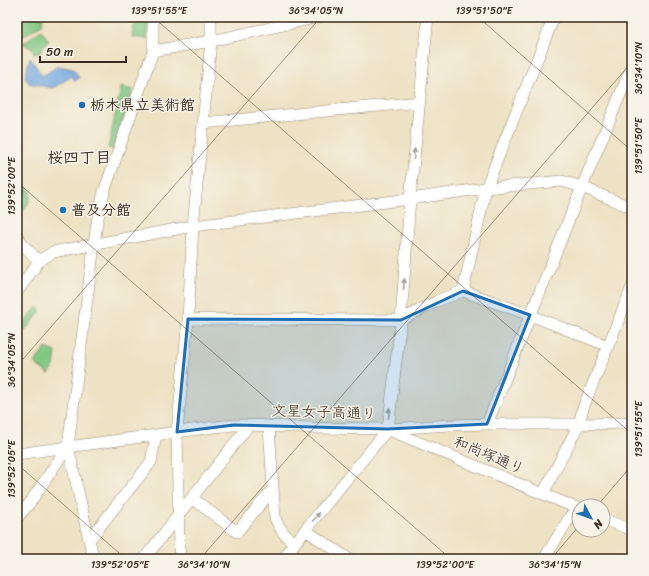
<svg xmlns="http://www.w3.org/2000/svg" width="649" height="576" viewBox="0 0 649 576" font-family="Sriracha,'Klee One',sans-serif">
<rect width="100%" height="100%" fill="#f7f3e8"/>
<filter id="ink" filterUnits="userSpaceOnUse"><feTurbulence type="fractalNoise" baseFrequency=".025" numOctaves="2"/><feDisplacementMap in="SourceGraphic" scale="8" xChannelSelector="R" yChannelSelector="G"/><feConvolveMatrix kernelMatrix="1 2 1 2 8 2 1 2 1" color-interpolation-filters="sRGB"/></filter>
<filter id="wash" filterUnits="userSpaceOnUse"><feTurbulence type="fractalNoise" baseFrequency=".012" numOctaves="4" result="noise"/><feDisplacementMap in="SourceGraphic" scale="16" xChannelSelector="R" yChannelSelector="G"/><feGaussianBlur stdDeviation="0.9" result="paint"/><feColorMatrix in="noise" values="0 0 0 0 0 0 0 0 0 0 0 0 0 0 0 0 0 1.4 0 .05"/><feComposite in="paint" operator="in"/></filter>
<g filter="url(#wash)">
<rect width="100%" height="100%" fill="#eee2c4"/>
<path fill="#80c783" stroke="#5e7850" d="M17,17h26l-1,7 -25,16z
M145,19l3,1 -1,19 -15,-2 2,-11z
M41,30l8,11 -6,5c-1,5 -4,10 -10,7l1,-3 -10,-6v-2l4,-1 2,-3z
M121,87l12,3 -20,59 -5,-1z
M23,184l8,7 -2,2 2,3c-3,7 -6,17 -14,20v-28z
M37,307l4,4 -18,22 -5,-2z
M46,348l10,4 -2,14 -5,8 -15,-11z"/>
<path fill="#74a8e1" stroke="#586980" d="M30,57l12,19 16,-10 15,3 6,9 -4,3 -3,-5 -19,12 -24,-5 -4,-6z"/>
</g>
<g filter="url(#ink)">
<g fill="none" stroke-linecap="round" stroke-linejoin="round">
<g stroke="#948671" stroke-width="12">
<path id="minor" d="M153,51l58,-10 108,-24
M203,123l217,-21
M17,236l7,10 15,15
M463,291l23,-103 68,-171
M17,292l22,-31 14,-9 140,-26 217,-27 76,-11 76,-7 20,6 50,21
M188,319l213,1 36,-19 26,-10 67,24 78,31
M487,424l95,-237 50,-121
M269,426l6,92c5,12 10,17 19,26
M389,430l190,79
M17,454l197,-27 20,-2h15l64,3 75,1 62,-4 37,-1h92l53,-1
M543,494l36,-70 4,-16 49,-121
M192,498l45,34 36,-43
M17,518l12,-14 39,-58
M603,519l29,11
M305,530l44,29
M89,540l62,-78 5,-27
M94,559l-5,-19 -21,-94 29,-224 7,-30 49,-141v-34
M144,559l105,-134
M181,559l-2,-10 -2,-117 11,-113 5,-93 18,-185v-24
M283,559l22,-29 83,-101 13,-109 9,-121 18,-182
M544,559l32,-52"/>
</g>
<use href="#minor" stroke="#fff" stroke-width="11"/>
</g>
<defs><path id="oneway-solid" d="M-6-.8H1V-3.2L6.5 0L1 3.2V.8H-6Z"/></defs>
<g fill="#a79f9a">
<use href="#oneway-solid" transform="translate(414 154) rotate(-84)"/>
<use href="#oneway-solid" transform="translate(404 284) rotate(-86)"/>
<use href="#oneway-solid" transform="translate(389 413) rotate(-83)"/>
<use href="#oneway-solid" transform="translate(316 517) rotate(-51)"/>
</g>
</g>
<path fill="#1f6fb2" fill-opacity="0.2" stroke="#1f6fb2" stroke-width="3" stroke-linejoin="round" d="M463,291l67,24 -43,109 -99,5 -154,-4 -57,7 11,-113 213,1z"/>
<path fill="none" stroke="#3b2a1e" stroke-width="1" stroke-opacity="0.45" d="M153,17l479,417M478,17l154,134M17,182l434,377M17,366l304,-349M17,464l109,95M597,506l35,-41M200,559l432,-497M551,559l28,-33"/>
<g fill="#1f6fb2" stroke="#f7f3e8" stroke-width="1.5">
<circle cx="82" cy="105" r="4"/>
<circle cx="63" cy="210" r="4"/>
</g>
<g text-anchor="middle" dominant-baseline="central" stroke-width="3" stroke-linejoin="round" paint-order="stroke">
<g font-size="15" font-weight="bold" fill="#3b2a1e" stroke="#f7f3e8" text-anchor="start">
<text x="90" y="105">栃木県立美術館</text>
<text x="71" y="210">普及分館</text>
</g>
<g font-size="15" fill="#3b2a1e" stroke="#f7f3e8">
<text transform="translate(324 412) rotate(2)">文星女子高通り</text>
<text transform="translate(489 455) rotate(23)">和尚塚通り</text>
</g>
<g font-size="16" font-weight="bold" fill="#3b2a1e" stroke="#f7f3e8">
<text x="79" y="157">桜四丁目</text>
</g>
</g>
<rect width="649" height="576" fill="none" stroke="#f7f3e8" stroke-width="44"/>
<g transform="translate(591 518) rotate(131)"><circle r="19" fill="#f7f3e8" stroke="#aca397"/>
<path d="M0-3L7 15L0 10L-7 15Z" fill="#1f6fb2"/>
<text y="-6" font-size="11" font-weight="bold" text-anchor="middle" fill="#3b2a1e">N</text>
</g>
<path d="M40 56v6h86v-6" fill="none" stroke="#3b2a1e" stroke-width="2"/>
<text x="46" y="56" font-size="12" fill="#3b2a1e" stroke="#f7f3e8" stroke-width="3" paint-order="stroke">50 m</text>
<rect x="22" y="22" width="605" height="532" fill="none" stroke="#3b2a1e" stroke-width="1.5"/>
<g font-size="10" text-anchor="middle" fill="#3b2a1e">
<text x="159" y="14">139°51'55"E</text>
<text x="316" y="14">36°34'05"N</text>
<text x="484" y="14">139°51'50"E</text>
<text transform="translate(638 68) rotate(-90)" y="4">36°34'10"N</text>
<text transform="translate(638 146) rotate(-90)" y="4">139°51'50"E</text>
<text transform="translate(11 186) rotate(-90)" y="4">139°52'00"E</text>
<text transform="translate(11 360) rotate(-90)" y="4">36°34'05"N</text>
<text transform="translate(638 429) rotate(-90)" y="4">139°51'55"E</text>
<text transform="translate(11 469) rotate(-90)" y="4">139°52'05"E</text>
<text x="120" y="568">139°52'05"E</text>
<text x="204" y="568">36°34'10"N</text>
<text x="445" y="568">139°52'00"E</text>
<text x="555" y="568">36°34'15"N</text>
</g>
</svg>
